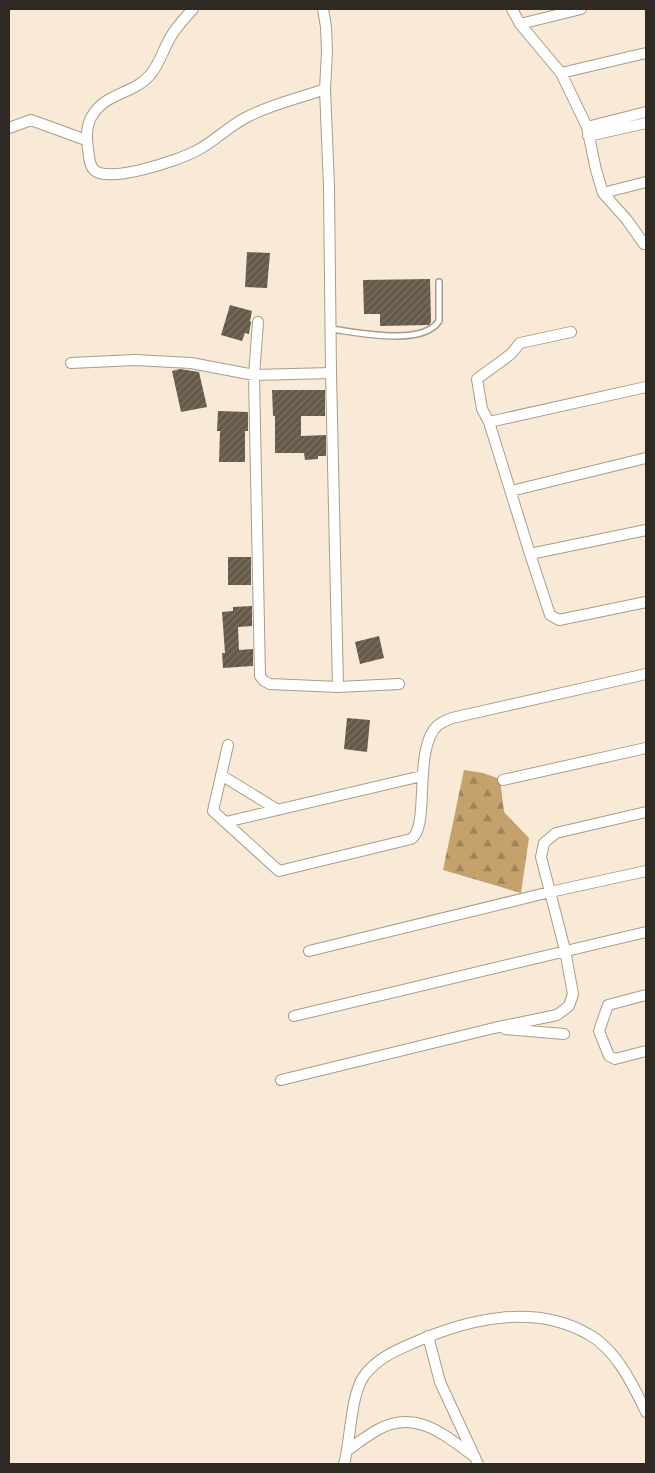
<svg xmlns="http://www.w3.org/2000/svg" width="655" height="1473" viewBox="0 0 655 1473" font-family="Raleway,sans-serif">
<defs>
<pattern id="forest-firs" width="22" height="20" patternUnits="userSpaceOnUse" patternTransform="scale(1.25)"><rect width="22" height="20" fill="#c5a26b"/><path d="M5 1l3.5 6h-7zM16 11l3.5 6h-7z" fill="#a08458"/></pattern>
<pattern id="building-hatch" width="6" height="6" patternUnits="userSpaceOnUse" patternTransform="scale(1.25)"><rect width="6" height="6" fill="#655a49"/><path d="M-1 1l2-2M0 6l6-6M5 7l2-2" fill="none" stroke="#7c7366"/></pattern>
</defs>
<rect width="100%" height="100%" fill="#f8ead6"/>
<path fill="url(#forest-firs)" d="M464,770l19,3 17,6 4,33 25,26 -8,55 -78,-23z"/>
<path fill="url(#building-hatch)" d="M247,252l23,1 -3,35 -22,-1z
M430,279l1,43 -2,3 -49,1v-12h-16l-1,-34z
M230,305l22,6 -2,10 1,1 -2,12 -4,-1 -3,8 -21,-6z
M180,369l19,3 8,35 -26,5 -9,-41z
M272,390h53v26h-24v20l25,-1v21h-8v3l-13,1 -1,-7h-29v-37h-2z
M218,411l30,1v19h-3v31h-26l1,-31h-3z
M228,557h23v28h-23z
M252,606v20l-14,1 1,23 14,-1v17l-30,2 -1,-15h3l-3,-41 11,-1v-4z
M379,636l5,22 -24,6 -5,-22z
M347,718l23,2 -3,32 -23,-3z"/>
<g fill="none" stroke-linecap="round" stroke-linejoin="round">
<g stroke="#a99d8a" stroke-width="8">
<path id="service" d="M331,329c25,3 91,18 108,-8v-39"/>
</g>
<g stroke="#a99d8a" stroke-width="12">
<path id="minor" d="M193,9c-8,9 -17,18 -23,29 -7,12 -11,27 -20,37 -15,18 -43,18 -56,38 -8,10 -8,24 -6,36 1,7 1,16 6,21 15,14 85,-10 102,-19 19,-10 34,-26 53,-35 24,-12 51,-18 76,-27
M323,9l3,18 1,25 -2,37 4,98 2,186 7,314
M512,9l8,15 41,49 26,54 9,43 7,23 24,27 17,24
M520,24l61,-15
M561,73l85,-20
M587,127l59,-15
M9,128l22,-8 55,20
M588,136l58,-13
M603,193l43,-11
M258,322l-4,53 6,301 4,5 6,3 68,3 61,-3
M71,363l64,-3 56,3 63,12 77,-2
M489,422l-7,-13 -5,-30 34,-25 9,-11 51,-11
M511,491l135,-33
M646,530l-116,24 20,61 9,5 87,-18
M530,554l-41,-132 157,-35
M228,745l-15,66 66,60 132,-32c20,-12 1,-91 27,-114 4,-3 9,-5 14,-7l194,-44
M221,775l57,35
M503,780l143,-32
M226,822l196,-46
M309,951l241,-59 96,-21
M646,995l-38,10 -9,26 10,25 6,3 31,-8
M294,1016l352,-84
M505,1029l59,5
M281,1080l213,-52 63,-13 12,-9 4,-12 -8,-44 -24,-93 3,-14 12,-10 90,-21
M428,1336l12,46 38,82
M348,1450c9,-7 19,-14 29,-20 39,-22 67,5 98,27
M344,1464c7,-24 6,-68 20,-88 12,-17 31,-25 49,-33 54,-24 121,-40 175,-9 28,15 45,51 58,78"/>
</g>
<use href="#service" stroke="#fff" stroke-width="5"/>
<use href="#minor" stroke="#fff" stroke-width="10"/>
</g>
<rect width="655" height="1473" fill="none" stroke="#2e2922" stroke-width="20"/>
</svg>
